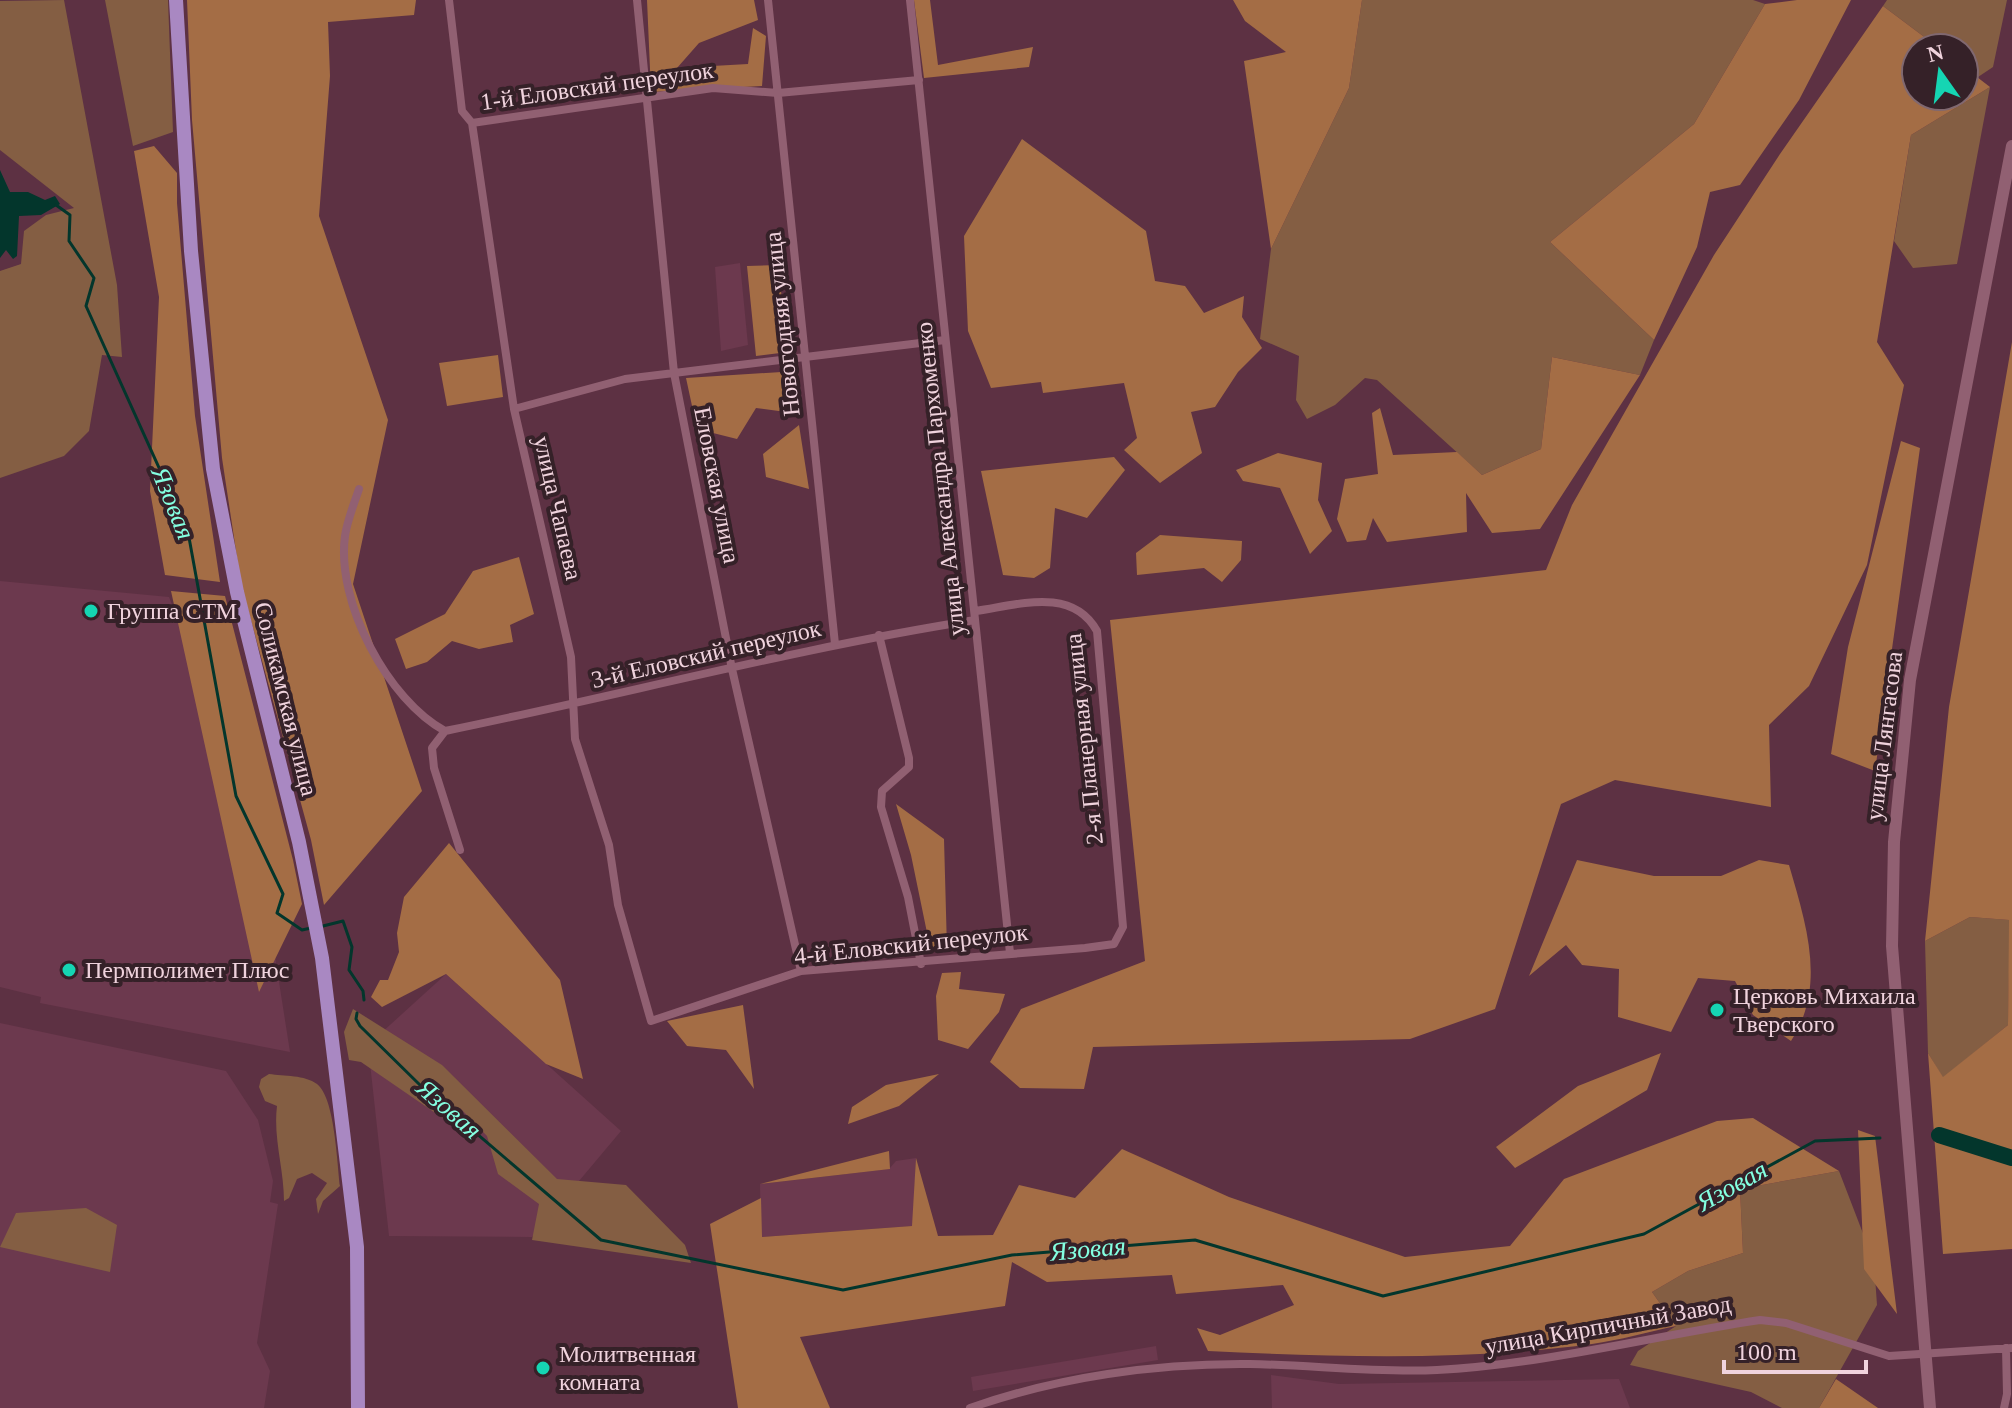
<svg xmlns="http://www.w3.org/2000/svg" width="2012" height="1408" viewBox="0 0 2012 1408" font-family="'Times New Roman',serif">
<rect width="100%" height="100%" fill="#5d3143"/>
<path fill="#6c394e" d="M740,263l8,82 -27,6 -6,-84z
M0,581l169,16 83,212 38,243 -250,-49 1,-6 -41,-10z
M446,974l175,157 -89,106 -143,-1 -21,-191z
M0,1023l226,48 32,49 15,61 -3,21 8,2 -21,139 13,28 -6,37h-264z
M916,1158l-3,68 -152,11 -1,-53 129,-15 7,-8z
M1156,1346l2,14 -185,31 -2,-14z
M1271,1375l68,9 280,-5 11,29h-358z"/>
<path fill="#845e43" d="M64,0l53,285 5,72 -20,-2 -13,76 -25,25 -64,22v-207l21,-7 3,-33 22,-16 28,-7 -74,-58v-149z
M105,0h63l5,132 -40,14z
M1362,0h391l12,4 -71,120 -144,118 104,98 -14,35 -88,-18 -11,92 -59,26 -105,-95 -12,-2 -30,27 -28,14 -11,-19 3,-44 -39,-17 11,-90 78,-161z
M1887,0h120l-14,67 -15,10 -14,-10v-19h-25l-56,-42z
M1990,87l-33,177 -44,4 -19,-27 17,-106z
M1970,917l40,3 -2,105 -65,53 -15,-25 -3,-112z
M353,1009l89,56 115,114 69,6 59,60 6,18 -159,-23 7,-36 -41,-30 -11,-38 -27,-28 -16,11 -83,-57 -12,-2 -5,-28z
M269,1074c15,2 36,1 48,10 18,14 20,79 23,102l-17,15 -5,13 -2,-15 11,-16 -15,-10 -15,6 -8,19 -5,3c0,-32 -11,-63 -7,-95l-12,-5 -6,-14 2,-8z
M1839,1171l35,91 3,43 -58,103h-37l-31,-16 -121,-27 8,-14 38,-25 -24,-34 36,-21 55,-18 -3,-64z
M86,1208l31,17 -7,47 -110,-25 16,-34z"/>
<path fill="#a46d45" d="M187,0h229l-2,15 -86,7 2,54 -11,140 69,204 -35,164 69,207 -98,114 -13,-65 -70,-256 -19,-126 -30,-338z
M647,0h107l4,20 -59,23 -22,25 71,-4 5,-36 13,8 -4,50 -111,6z
M914,0h16l8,65 95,-18 -4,20 -105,11z
M1233,0h129l-13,88 -78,161 -27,-188 42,-9 -41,-31z
M1797,0h54l-52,100 -59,85 -30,7 -13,55 -43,93 -104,-98 144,-118 71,-120z
M1883,6l56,42h-23v48h48v-29l26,20 -79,48 -34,207 27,43 -37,180 -58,121 -40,39 2,82 -156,-27 -54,24 -66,205 -85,30 -317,8 -9,42 -64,-1 -30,-26 31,-53 124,-48 -35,-341 436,-50 26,-65 142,-250 66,-101z
M1022,139l124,92 9,50 30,5 19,27 40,-17 -2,21 20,31 -24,24 -23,35 -24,5 11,41 -42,30 -36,-33 13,-12 -13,-55 -81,10 -2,-11 -50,6 -23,-57 -4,-95z
M154,146l23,27v30l18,213 25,166 -55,-7 -15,-84 9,-194 -25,-146z
M778,265l10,87 -32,4 -9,-90z
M2012,342v907l-69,5 -15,-201 15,24 65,-52 1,-105 -39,-3 -45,24 24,-234z
M498,355l5,42 -56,9 -8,-43z
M1552,357l88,18 -100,154 -48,4 -26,-40 1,39 -80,10 -14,-24 -7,22 -19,2 -10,-23 8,-40 33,-5 -6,-61 8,-5 13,47 64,-3 25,23 59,-26z
M797,371l4,43 -45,-6 -19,31 -40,-10 -11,-51z
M799,425l10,64 -43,-12 -3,-23z
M1901,441l19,7 -45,323 -44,-17 17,-107z
M1278,453l44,10 -4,37 14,31 -22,23 -30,-66 -37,-7 -7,-11z
M1114,457l11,13 -38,48 -32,-10 -5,60 -16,10 -31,-3 -22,-104z
M1160,535l82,6 -1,19 -19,22 -18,-14 -67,7 -1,-22z
M519,557l15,57 -24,11 3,17 -34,7 -27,-8 -25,21 -21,7 -11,-30 50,-25 28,-43z
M171,591l54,5 68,264 9,44 -43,88z
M896,804l48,35 3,110 -16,3 -20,-97z
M449,843l111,137 23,99 -37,-15 -100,-90 -64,33 -11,-10 9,-17h8l11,-28 -2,-19 7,-36z
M1577,860l77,16h67l38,-16 30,5c17,59 38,121 2,176l-38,-26 -18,-34 -37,-3 -27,54 -53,-15 1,-48 -37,-4 -16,-20 -37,31z
M961,972l-2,17 46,5 -6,18 -31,37 -30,-9 -2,-44 6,-23z
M743,1005l11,84 -28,-39 -39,-4 -20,-25z
M1661,1053l-14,37 -132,78 -19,-21 82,-61z
M939,1074l-40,32 -51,18 4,-17 34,-22z
M1753,1118l86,53 -99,18 3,64 -55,18 -36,21 24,34c-28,6 -56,14 -84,18 -128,17 -256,13 -384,7l-11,-23 23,7 74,-30 -11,-20 -107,9 -4,-19 -125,7 -35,-20 -7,44 -205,31 30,71h-92l-28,-184 51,-26 1,39 150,-11 4,-68 22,78 55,-1 26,-50 56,13 47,-49 107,48 176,60 105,-11 54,-67 153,-58z
M1858,1130l17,6 22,178 -33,-45z
M889,1151l1,18 -130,15z
M1836,1379l42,29h-59z"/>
<path fill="#03362c" d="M0,170l10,22h18l17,8 10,-4 5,8 -19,11 -22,1 -2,40 -4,3 -7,-9 -6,8z"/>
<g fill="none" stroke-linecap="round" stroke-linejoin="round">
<path stroke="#03362c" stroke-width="3" d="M56,205l14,10 -1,26 25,37 -8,28 102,226 48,264 47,98 -6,19 25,17 9,-2
M319,927l24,-6 9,26 -3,23 14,21 1,9
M357,1013l-1,6 4,7 61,60 180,154 242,50 169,-35 183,-15 188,56 261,-62 171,-93 65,-3"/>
<path stroke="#03362c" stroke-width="16" d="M1939,1135l73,23"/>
<path stroke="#916072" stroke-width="8" d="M449,0l13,111 10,12 42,286 57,248 4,82 34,106 9,60 33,116 150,-50 284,-23 29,-4 9,-17 -26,-296c-25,-45 -79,-26 -121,-20
M637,0l37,373 58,296 69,302
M768,0l67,644
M910,0l100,953
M472,123l241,-35 65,5 141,-13
M514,409l111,-30 320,-39
M359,489c-5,15 -12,32 -14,47 -9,67 43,164 100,195
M879,635l30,123v9l-27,24 -1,16 27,90 13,67
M445,731c177,-36 352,-83 530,-111
M445,731l-13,17 2,20 26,82
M970,1408c88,-31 186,-45 280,-44 62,1 125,9 187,6 110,-6 215,-34 323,-50l26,3 103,33 123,-8
M2004,1408l3,-14 -1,-46"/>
<path stroke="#916072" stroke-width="12" d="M1930,1408l-38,-462 2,-104 16,-162 102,-534"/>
<path stroke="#a988c2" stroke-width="14" d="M176,0l15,251 22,218 24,123 62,250 23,116 35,289 1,161"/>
</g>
<g fill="#15d5b3" stroke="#352128" stroke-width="3">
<circle cx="91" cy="611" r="8"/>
<circle cx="69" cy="970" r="8"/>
<circle cx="1717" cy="1010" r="8"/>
<circle cx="543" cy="1368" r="8"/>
</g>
<g text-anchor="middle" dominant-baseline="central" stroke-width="8" stroke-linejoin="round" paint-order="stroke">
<g font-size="24" fill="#f0d3dd" stroke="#352128">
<text transform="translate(597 86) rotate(-8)">1-й Еловский переулок</text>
<text transform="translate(782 324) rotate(-96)">Новогодняя улица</text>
<text transform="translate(940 479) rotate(-96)">улица Александра Пархоменко</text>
<text transform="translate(717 485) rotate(79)">Еловская улица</text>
<text transform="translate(558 508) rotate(77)">улица Чапаева</text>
<text transform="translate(706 654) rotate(-13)">3-й Еловский переулок</text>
<text transform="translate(286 699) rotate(76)">Соликамская улица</text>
<text transform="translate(1884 736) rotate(-83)">улица Лянгасова</text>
<text transform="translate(1084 739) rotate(-96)">2-я Планерная улица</text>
<text transform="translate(911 944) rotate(-6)">4-й Еловский переулок</text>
<text transform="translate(1608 1325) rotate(-10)">улица Кирпичный Завод</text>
</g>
<g font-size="24" fill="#f0d3dd" stroke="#352128" text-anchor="start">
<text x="107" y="611">Группа СТМ</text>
<text x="85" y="970">Пермполимет Плюс</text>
<text x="1733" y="996">Церковь Михаила<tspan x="1733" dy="28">Тверского</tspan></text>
<text x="559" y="1354">Молитвенная<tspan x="559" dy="28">комната</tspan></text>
</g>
<g font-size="26" font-style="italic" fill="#84ffe1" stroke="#352128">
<text transform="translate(173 503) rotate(68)">Язовая</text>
<text transform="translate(449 1109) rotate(41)">Язовая</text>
<text transform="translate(1732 1186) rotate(-29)">Язовая</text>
<text transform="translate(1088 1249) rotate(-5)">Язовая</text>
</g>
</g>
<g transform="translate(1940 72) rotate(346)"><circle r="38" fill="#352128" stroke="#806870" stroke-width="2"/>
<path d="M0-6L14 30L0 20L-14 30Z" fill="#15d5b3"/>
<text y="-12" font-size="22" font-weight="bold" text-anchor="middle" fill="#f0d3dd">N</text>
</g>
<path d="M1724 1360v12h142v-12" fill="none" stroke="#f0d3dd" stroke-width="4"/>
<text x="1736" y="1360" font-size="24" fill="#f0d3dd" stroke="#352128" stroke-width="6" paint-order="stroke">100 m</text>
</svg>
